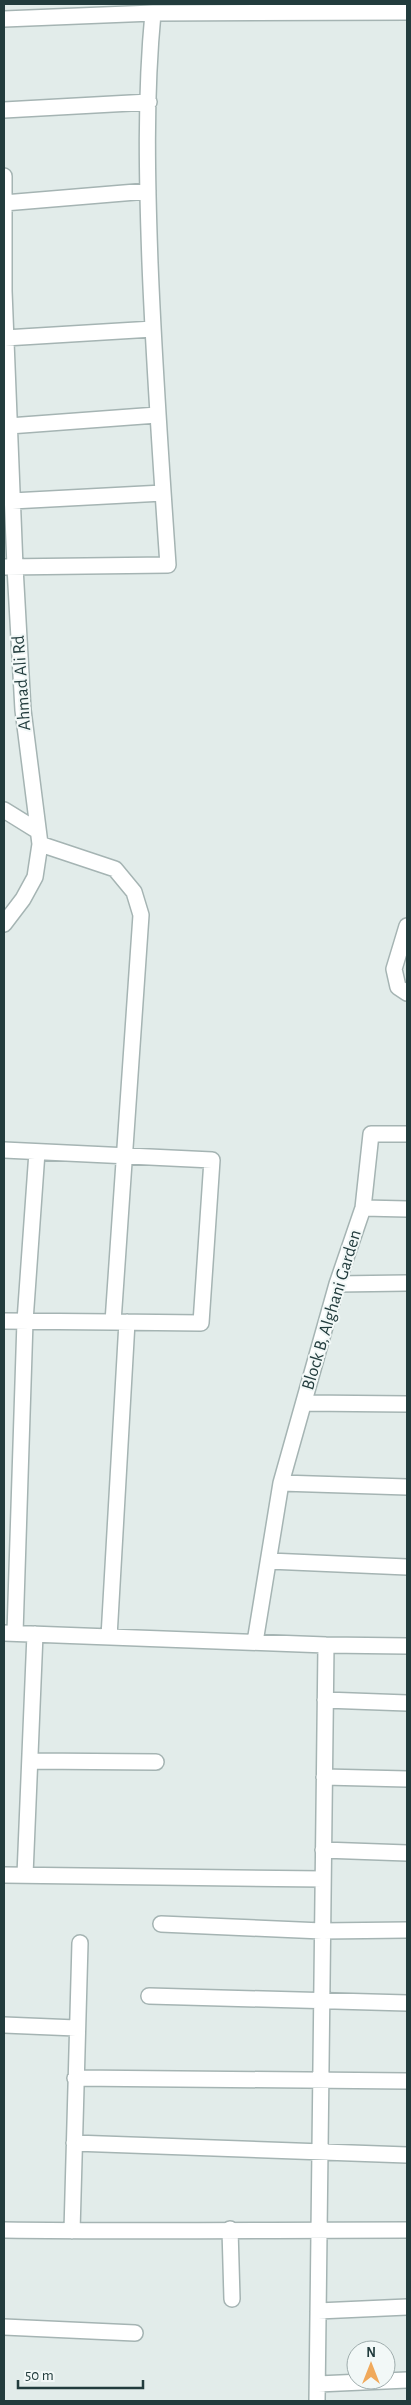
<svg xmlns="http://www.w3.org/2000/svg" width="411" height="2405" viewBox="0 0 411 2405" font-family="'Alegreya Sans',sans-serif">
<rect width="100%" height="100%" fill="#e2ecea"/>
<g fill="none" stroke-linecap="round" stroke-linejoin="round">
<g stroke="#a5b4b3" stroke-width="18">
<path id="street" d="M4,19l149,-6 254,-1
M4,110l145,-8
M4,176v115l11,276 8,143 17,134 -5,33 -12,22 -19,25
M4,203l144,-12
M5,338l148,-9
M9,426l148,-11
M12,501l151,-8
M4,567l164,-2c-7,-101 -14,-201 -18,-302 -3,-83 -5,-167 3,-250
M4,810l34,21
M407,926l-13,43 4,18 9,6
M4,1150l208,10 -11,163 -88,-1
M363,1208l44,1
M337,1284l70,-1
M4,1321l109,1 28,-407 -7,-23 -19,-23 -75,-25
M304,1403l103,1
M281,1483l126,4
M269,1561l138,6
M4,1633l322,12 81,1
M15,1633l10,-312 12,-169
M109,1637l18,-315
M255,1642l26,-159 56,-199 26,-76 8,-74h36
M325,1700l82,3
M31,1761l125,1
M324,1777l83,2
M323,1850l84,3
M4,1875l319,4
M25,1875l10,-241
M161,1924l161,7 85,-1
M149,1996l258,7
M4,2025l72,3
M75,2078l332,3
M74,2143l333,12
M230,2229l2,70
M4,2230c134,2 269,0 403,0
M72,2231l8,-288
M318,2311l89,-4
M4,2327l131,6
M318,2384l89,-4
M317,2401l9,-756"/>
</g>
<use href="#street" stroke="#fff" stroke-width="15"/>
</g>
<g text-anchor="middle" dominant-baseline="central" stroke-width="4" stroke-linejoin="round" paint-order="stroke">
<g font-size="18" fill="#223c3d" stroke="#f2f8f7">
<text transform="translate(22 683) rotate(-94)">Ahmad Ali Rd</text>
<text transform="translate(332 1310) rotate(-73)">Block B, Alghani Garden</text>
</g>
</g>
<rect width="411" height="2405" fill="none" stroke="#223c3d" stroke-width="10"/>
<g transform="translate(371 2365)"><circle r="24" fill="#f2f8f7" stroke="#9fadad"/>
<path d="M0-4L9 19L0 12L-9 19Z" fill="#f0a95b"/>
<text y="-8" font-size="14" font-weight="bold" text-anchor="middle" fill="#223c3d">N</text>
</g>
<path d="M18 2380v8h125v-8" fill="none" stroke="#223c3d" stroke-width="2.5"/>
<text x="25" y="2380" font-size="15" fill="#223c3d" stroke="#f2f8f7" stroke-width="4" paint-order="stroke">50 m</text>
</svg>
